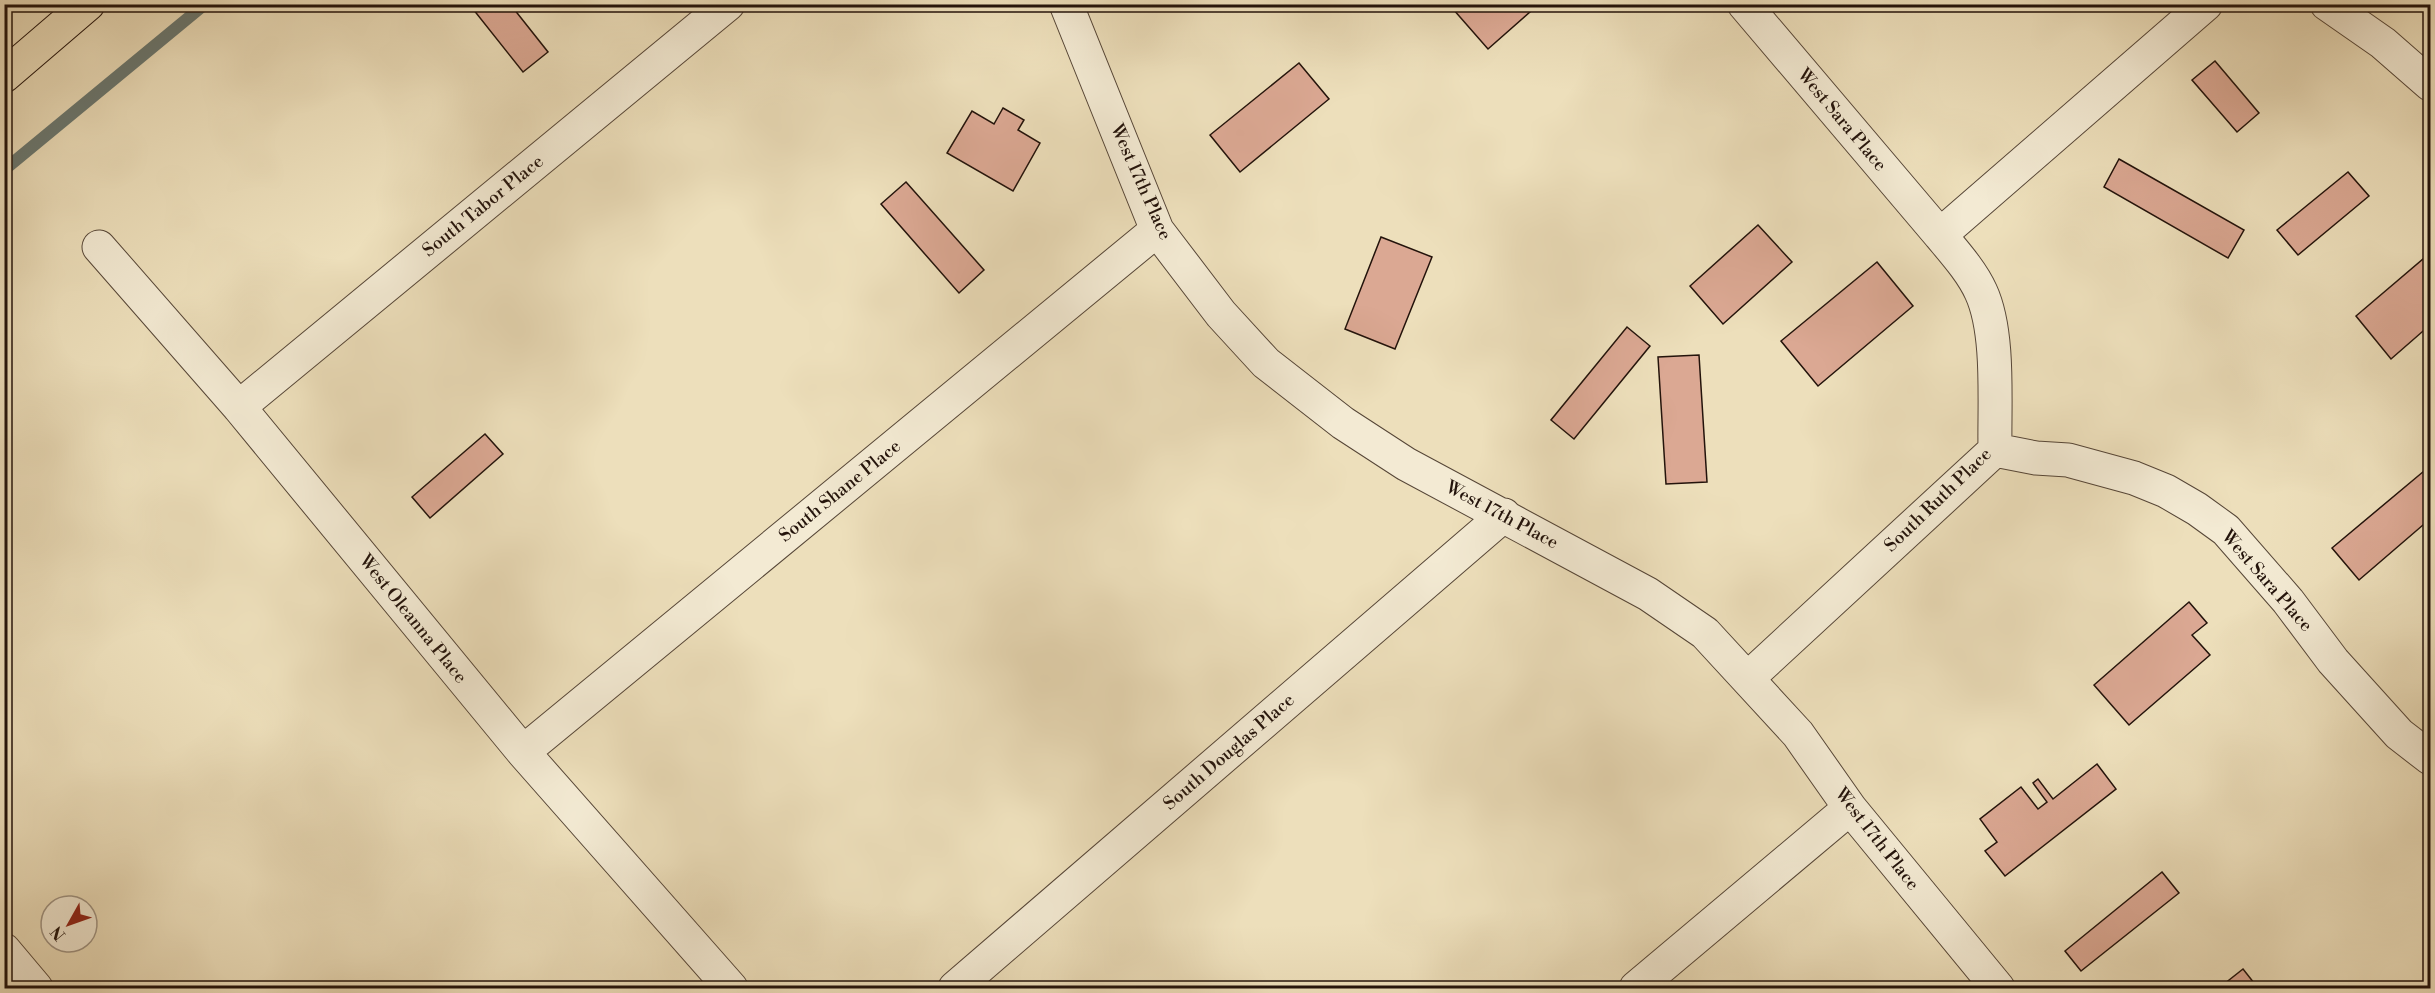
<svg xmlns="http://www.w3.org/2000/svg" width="2435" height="993" viewBox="0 0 2435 993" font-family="'Libre Bodoni',serif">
<rect width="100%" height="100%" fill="#eddfbb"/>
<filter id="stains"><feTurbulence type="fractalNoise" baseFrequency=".00333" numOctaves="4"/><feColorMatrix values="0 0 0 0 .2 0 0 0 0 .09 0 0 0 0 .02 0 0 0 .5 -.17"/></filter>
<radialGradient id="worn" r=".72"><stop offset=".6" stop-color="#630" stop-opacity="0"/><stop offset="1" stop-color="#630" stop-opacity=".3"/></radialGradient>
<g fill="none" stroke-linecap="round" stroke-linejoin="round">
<path stroke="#6a7871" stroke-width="12" d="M4,170l201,-166"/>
</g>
<path fill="#dba893" stroke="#23130b" stroke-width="1.5" d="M469,4h41l38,48 -25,20z
M1458,4h81l-51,45 -35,-40z
M2215,61l44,52 -22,19 -45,-52z
M1299,63l30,36 -89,73 -30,-37z
M1003,108l21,12 -6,10 22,13 -27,48 -66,-38 25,-42 22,13z
M2119,159l125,71 -16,28 -124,-71z
M2348,172l21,24 -71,59 -21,-25z
M906,182l78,88 -25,23 -78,-89z
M1758,225l34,37 -69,62 -33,-38z
M1381,237l51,20 -37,92 -50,-20z
M2430,253v72l-39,34 -35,-43z
M1877,262l36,44 -95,80 -37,-45z
M1627,327l23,19 -76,93 -23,-19z
M1699,355l8,127 -41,2 -8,-127z
M485,434l18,20 -73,64 -18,-21z
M2430,466v53l-71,61 -27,-32z
M2189,602l18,21 -15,12 18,20 -81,70 -35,-40z
M2097,764l19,25 -111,87 -20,-25 12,-9 -17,-23 41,-32 17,22 9,-7 -14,-19 5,-4 15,20z
M2162,872l17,21 -98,78 -16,-20z
M2243,969l15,19h-39z"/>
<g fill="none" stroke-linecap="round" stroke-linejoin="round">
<g stroke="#564637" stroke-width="35">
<path id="street" d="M1066,4l91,226 64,84 45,49 77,60 63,41 242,130 57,39 93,101 52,74 148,180
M1744,4l196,231
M2327,4l56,39 47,41
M99,247l140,160 284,345 208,236
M239,407l489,-403
M1995,450l41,8 32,2 66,18 32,13 31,18 29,21 62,71 45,60 66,73 31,24
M1748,678l247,-228c-1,-45 5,-117 -14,-158 -9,-20 -26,-39 -41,-57l266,-231
M523,752l634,-522
M4,950l32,38
M955,988l549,-473
M1636,988l214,-180"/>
</g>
<g stroke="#23130b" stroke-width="35">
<path id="highway" d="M4,76l84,-72"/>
</g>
<use href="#street" stroke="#f3ead3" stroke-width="33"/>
<use href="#highway" stroke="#eddfbb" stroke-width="33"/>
</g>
<g text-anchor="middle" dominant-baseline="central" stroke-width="4.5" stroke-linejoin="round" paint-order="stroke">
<g font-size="18" fill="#23130b" stroke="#f3ead3">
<text transform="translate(1842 120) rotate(50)">West Sara Place</text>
<text transform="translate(1141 182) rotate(66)">West 17th Place</text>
<text transform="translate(483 206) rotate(-39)">South Tabor Place</text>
<text transform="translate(840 491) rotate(-39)">South Shane Place</text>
<text transform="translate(1938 500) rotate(-44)">South Ruth Place</text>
<text transform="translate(1502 515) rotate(28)">West 17th Place</text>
<text transform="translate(2267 581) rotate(49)">West Sara Place</text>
<text transform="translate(413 619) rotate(51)">West Oleanna Place</text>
<text transform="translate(1229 752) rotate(-41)">South Douglas Place</text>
<text transform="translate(1877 839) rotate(52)">West 17th Place</text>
</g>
</g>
<rect width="2435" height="993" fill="none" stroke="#eddfbb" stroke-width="24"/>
<rect x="6" y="6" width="2423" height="981" fill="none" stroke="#23130b" stroke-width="3"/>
<rect x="12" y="12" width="2411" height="969" fill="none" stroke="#23130b" stroke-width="1.5"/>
<g transform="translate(69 924) rotate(230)"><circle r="28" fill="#f3ead3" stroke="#a09483" stroke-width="1.5"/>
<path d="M0-4.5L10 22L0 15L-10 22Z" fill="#8f2418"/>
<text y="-9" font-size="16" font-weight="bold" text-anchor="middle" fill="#23130b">N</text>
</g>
<rect width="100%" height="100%" filter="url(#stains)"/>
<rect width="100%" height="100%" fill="url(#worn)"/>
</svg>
